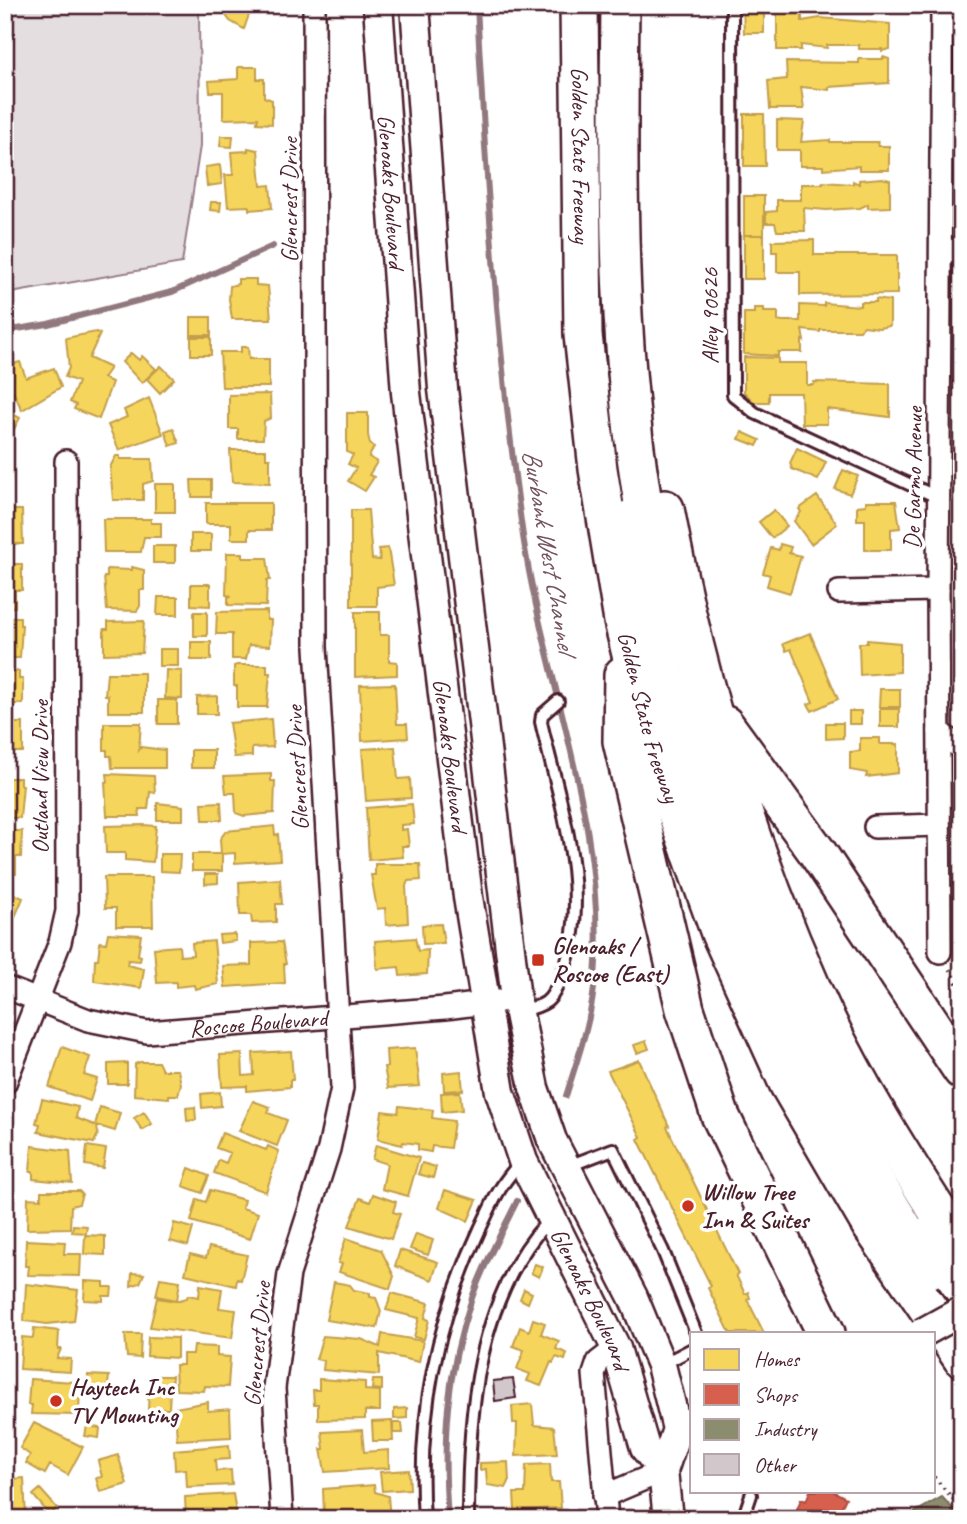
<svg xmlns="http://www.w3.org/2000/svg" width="967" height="1524" viewBox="0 0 967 1524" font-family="Caveat,sans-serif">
<rect width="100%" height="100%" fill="#fff"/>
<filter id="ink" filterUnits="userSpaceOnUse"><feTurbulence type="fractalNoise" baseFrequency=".0143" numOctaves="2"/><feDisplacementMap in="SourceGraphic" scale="14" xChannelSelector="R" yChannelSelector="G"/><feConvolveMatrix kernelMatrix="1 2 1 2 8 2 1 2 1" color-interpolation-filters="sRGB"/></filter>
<g filter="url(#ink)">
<path fill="#e5dee0" stroke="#987e86" stroke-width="2" d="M5,5h194l1,141 -18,117 -177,31z"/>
<path fill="#f6d55c" stroke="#c29e4d" stroke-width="2" d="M265,5l-4,4h-10l-7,20 -14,-8 -11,-15z
M743,5h59v16l18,-3 70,6v25l-8,2v-2h-23v-4h-32v3l-26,-3v5h-24v-40l-13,1v22h-20z
M883,57l6,2v24l-60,4v3l-28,-3 3,22h-34l-2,-28 19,-2 -1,-17 73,1v-4h24z
M238,67h19v12h7v18l8,3v24l-15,-1 1,-5 -35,1v-27h-13l-1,-11 29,-2z
M744,114h20l1,52h-21z
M777,120l27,1 -3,21 29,-2v2h48v4h11v24h-30v-4l-36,3v-3h-23v-16h-23z
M221,136h12l-1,11 -12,-1z
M248,148l10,2 3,36 9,-1 2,23 -23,2v-4l-21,1 -3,-32h8l-2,-23 17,-1z
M220,165l2,19 -15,2 -2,-19z
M882,178l8,2v27l-22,1v-4l-8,4 -34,2 -22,-2 1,23h-28l-2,-8h-9v-11l11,-1v-11h24v-16h22v-2l30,2v-3l6,3v-4z
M744,196h20v39h-20z
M211,202h10l-1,9 -10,-1z
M744,235h20v44h-20z
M814,240v15h83v39l-97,1v-23h-23v-20h-5v-11z
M238,279h18v6l12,1 3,33h-39l-3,-20 1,-13 8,-2z
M876,299l14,2v25l-11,2 -15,-2 -4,4h-40v2l-18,-2 2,11 -2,-1v12h-24v4l-34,-2v-41h10v-5h10v4h14v9h22v-16l24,1v-3l36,3v-4h16z
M191,317h20v18h-20z
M96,332l4,2 -11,24 21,10 -7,10 9,4 -13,37 -25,-10 2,-4 -6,-3 8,-20 -13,-5 4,-9 -3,-30z
M191,337h20v18h-20z
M241,347h7l1,12h20v28h-47l-2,-35h21z
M131,353l8,7 3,-4 14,13 -14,14 -20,-21z
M744,357l34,1v5h29v22h7v-3l76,2v33l-63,-8v15h-25l-1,-31h-32v9h-15l-10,-10z
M5,361l5,4 10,-3 6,16 28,-10 7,19 -39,23 -9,-19 -8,2z
M161,366l13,13 -14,14 -13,-14z
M270,394l1,24 -7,3 -1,18h-25v-10h-9v-34z
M149,398l14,36 -44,16 -11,-25 19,-8 -3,-7z
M5,410l15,8 -7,13 -8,-4z
M347,413h21v22l2,9 4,3 -5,10 8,5 -8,13 5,2 -9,14 -17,-10 8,-13 -8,-4 5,-9 -6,-3z
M173,428l6,15 -9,3 -5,-15z
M742,432l18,8 -3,6 -18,-7z
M797,448l29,14 -8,18 -26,-11 -2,-6z
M230,450h36v8h4v25l-38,-1z
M116,456h4v3h32l1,22 -10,3v16h-30l-3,-33z
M5,458h4v7h3l-3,32h-4z
M843,470l15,6 -8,18 -15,-5z
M191,480h20v17h-19z
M155,484h20v28h-20z
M817,496l20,28 -26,20 -17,-23 7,-9 -2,-3z
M866,501h30l4,27 -9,1v21h-26v-30h-8v-14l9,-1z
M206,503h65v27h-22v9h-18v-15h-25z
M5,510h17l1,34h-18z
M351,510h17l4,49 8,1 -1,-11 9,-1 6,37 -17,2v19h-26z
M774,510l13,16 -15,12 -13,-16z
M103,519h48v4h10v14h-17l-3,15h-37z
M191,534h20v17h-20z
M780,544l11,3 -2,6 12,3 -11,37 -23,-7 3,-11 -7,-2 8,-25 8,2z
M153,546h22v17h-22z
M227,553h16v5h24l3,22h-3l-1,26 -38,-1v-8l4,-1 -6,-1z
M5,564h17v26h-7v17h-10z
M132,567l12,3v20h-4v16l-3,5 -30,-1 -3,-33h3v-8l25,1z
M191,584h19v22l-19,-1z
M158,597h20v18h-21z
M267,611v9h4l-1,26 -21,-1 -3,14h-14v-25h-16l1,-22z
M194,612h13v24h-13z
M355,612h25v23h9v26l8,1v13l-42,2z
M5,617h15v8h2l-2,33h-15z
M144,621l-2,32 -38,1v-25h4v-7z
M810,633l28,66 -26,12 -4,-7 5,-2 -22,-53 -5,2 -3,-7z
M867,640l33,3v29l-40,3 -1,-32h8z
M191,642h20v18h-20z
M159,649h19v17h-19z
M237,665h30v8h3l-3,34h-30v-21h-3v-20z
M166,670l16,1v28l-17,-1z
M19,671v8h4v25h-18v-32z
M107,673h37v39h-36v-17h-3z
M395,684l2,40h10l1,14 -46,3 -2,-56z
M880,689h20v18h-21z
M217,696v18h-20v-17z
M158,700h19v24h-19z
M880,709h19v18h-19z
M849,711h12v13h-12z
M271,719l2,28 -21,1v8l-18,1 -5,-34z
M5,723h18v29h-18z
M104,723h37l-2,27 2,-3 24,3v18h-53l-1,-12h-4v-6h-3z
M826,723h17v15l-17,1z
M860,738h20v6h18v29l-32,4 1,-4 -17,-3v-18l10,-1z
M395,747l3,32 12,-1 1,20 -45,3 -4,-52z
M191,750h23v18h-23z
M107,774l47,2 1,17 -5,-1 -2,17h-9l1,7h-33l-2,-34h3z
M271,774v7h4l-1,32 -30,3 -8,-3 -1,-20h-9l-2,-17z
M5,778h15v7h3l-3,33h-15z
M221,802l1,18h-19l-1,-17z
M157,803l26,3v14h-26z
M412,804l2,20 -13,1v5l6,-1 2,17h-7l1,11 -34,3 -3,-52z
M143,825l13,1 -3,36 -28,-2v-7h-19l-1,-27z
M274,826l1,9 3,-1 2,26 -45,3v-10l-14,1 -1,-15 6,-8z
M5,831h17l-1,26h-5v17h-11z
M160,854h20l-1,18 -19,-1z
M192,854h30v17h-30z
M375,864h45l1,16 -13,1 -2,5 2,37 -22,2 -1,-17 -8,1 -6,-34h4z
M205,874h13v9l-13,1z
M104,877h48l1,49h-37v-18h-11z
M280,879l2,25h-6v18l-24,1 -1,-8h-11l-1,-33z
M5,890l18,8 -16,38 -2,-1z
M441,924l3,19 -21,1 -1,-19z
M108,933l33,2 -3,20 3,1 -1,5 -12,-1 -1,5 17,4 -3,19 -47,-7 1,-22h3l2,-17 6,1z
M235,934l1,7 -16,2 -1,-8z
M415,938l3,13 10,-1 -1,24 -27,2 -1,-9 -22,2 -2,-28z
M214,941l4,43 -23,5 -1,-4 -18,2v-5l-19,1 -3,-35 25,-2 1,10 13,-1 -1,-12z
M282,942l4,22h-2l1,19 -60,4 -2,-21 28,-1v-22z
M646,1041l3,8 -12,4 -3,-8z
M62,1047l28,10 -6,18 13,4 -7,22 -41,-14z
M415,1048l5,38 -32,2 -4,-21h3l-1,-17z
M291,1051l2,29h-3v7l-43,4v-5l-25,1 -2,-32 22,-1 1,22 11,-1 -1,-22z
M639,1060l30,66 -2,1 71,147 -2,1 9,19 3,-2 2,6 -3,1 17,34h-34l-22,-45 3,-2 -73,-147 3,-2 -33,-66z
M140,1062h18l4,8h16l3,14 -3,11h-9v3l-35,-3 1,-31z
M127,1063v21h-19v-20z
M461,1071l2,19 -19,1 -1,-18z
M220,1092l1,14 -19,2 -1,-14z
M460,1092l2,18 -20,2 -1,-19z
M42,1099l36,8 -2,11 21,8 1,8 -4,9 -56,-11 2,-8 -4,-1z
M253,1101l17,6 -2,6 19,7 -10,26 -38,-15z
M399,1106l34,4 -1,8 22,3 -4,27 -18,-2 -1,6 -13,-2v-6l-15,-2 -1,3 -24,-6 4,-28 16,2z
M100,1107l20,6 -5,18 -20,-6z
M195,1107l1,13 -9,1 -1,-13z
M144,1112l8,12 -10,6 -8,-12z
M222,1133l44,17 2,-4 11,5 -13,41 -52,-19 5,-13 7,3 4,-10 -14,-5z
M376,1145l43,13 -11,38 -26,-7 5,-25 -15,-5z
M32,1146l38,5 2,32 -39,-4v-7h-3z
M87,1146l19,3 -3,19 -18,-3z
M422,1163l14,4 -3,11 -15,-4z
M189,1168l20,8 -7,17 -19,-7z
M210,1190l34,10 -2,8 16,5 -8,26 -59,-18 6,-22 9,3z
M445,1190l32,10 -9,21 -29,-13z
M41,1191h38l3,3 -3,10 -8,2 -1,22 -43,1 1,-31 13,1z
M373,1194l23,8 -3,10 7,2 -9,25 -42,-13 11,-28 10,4z
M174,1223l19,5 -5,18 -18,-5z
M73,1225l14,1 -1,7 -14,-1z
M416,1234l17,6 -5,15 -18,-6z
M85,1235l20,1v19l-21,-1z
M346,1238l35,12 13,26 -4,13 -51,-17 3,-8 -4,-1z
M26,1240l39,2 -1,12h17l-1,22 -52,-1 1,-9h-4z
M209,1247l38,8 -6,25 -4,-1 -1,7 -51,-12 5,-20 16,4z
M400,1250l38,12 -6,18 -37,-14z
M535,1264l8,3 -4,10 -8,-4z
M132,1273l12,1 -4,9 -9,3z
M160,1278l20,3 -3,19 -21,-4z
M85,1281l19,1v5h8l-1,9h-8v5l-19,-1z
M334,1282l16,3 4,5 16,3v4l6,1 5,13 -4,17 -51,-8z
M26,1284l52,6 -4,31 -27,3 -23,-3z
M200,1285l22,4 -3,19 17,2 -4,28 -82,-11 7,-29 19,3 11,-3 1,-3 11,2z
M524,1289l8,4 -4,10 -8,-4z
M392,1293l37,10 -4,15 4,2 -5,19 -10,-2 5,-19 -33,-8z
M533,1319l12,4 -4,11 18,7 -3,8 11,4 -2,7 -9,-3 -3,6 -2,-1 -10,24 -14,-5 3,-7 -13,-5 7,-19 -11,-4 7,-19 9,4z
M34,1328l25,3 -1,18h3l-4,9 14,1 -1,13 -50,-3 2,-32 11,1z
M125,1334h16l-1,24 -13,-1z
M382,1334l41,7 -4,21 -40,-9v22l-56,-5 1,-9 -8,-2 7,-23 38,3 19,8z
M148,1337l29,1v20l-30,-2z
M194,1346l23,1v9l13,1 -2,30 -23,-1 -1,5 -28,-1 -1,-25h8v-11h10z
M88,1375l21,1 -2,19 -20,-1z
M154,1376h18l-1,12h-17z
M30,1379l44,3 6,4 -1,29 -48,-1 1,-9h-4z
M319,1379l46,3v8l15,1v20h-15v8l-47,1v-16h-4l-1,-14h6z
M373,1380h9v10l-10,-1z
M149,1390h21l-1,19h-21z
M208,1402v9l22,-2 1,28 -54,3 -2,-32z
M532,1404l2,21 20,2 3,27 -41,2 1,-33h-4l-1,-17z
M407,1408v10l-13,1v-10z
M392,1421l1,20h-20l-1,-19z
M34,1423l49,24 -15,28 -18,-10 -5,9 -19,-11 4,-8 -10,-7z
M393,1423h9l1,10h-10z
M87,1426l13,2 -1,10 -14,-2z
M362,1430l2,22 24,-2 1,18 -64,4 -4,-23h3l-2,-17z
M229,1445l1,14 -15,1 1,11 15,-1 1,15 -45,2 -1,-18 -11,1 -1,-20z
M118,1455l9,29 -27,8 -4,-14 6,-1 -4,-16z
M508,1462l1,20 -3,6 -19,-3 -1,-16 -6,1v-7z
M550,1464l1,18h8l2,26 -46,2 -1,-17h11l1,-28z
M409,1470l1,19 -28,2 -2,-19z
M7,1475h5v4l12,-1 2,41h-21z
M374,1485l1,7 13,4 2,23h-62v-5h-4l-1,-25z
M40,1489l17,19 -7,7 -17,-20z
M233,1494l4,25h-51l-1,-22z"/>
<path fill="#d6604d" stroke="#ac4c43" stroke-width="2" d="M810,1491h23l13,7 -10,21h-43l8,-20 5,2z"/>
<path fill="#8c8c6e" stroke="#786b5a" stroke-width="2" d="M942,1497l20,22h-59z"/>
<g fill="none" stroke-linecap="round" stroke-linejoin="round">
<path stroke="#91787e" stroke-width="6" d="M477,5c9,178 21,355 46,531 22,147 85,291 72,442 -3,41 -17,79 -29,118
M5,331l43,-7 124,-32 101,-46
M448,1519c-6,-80 -2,-144 24,-221 11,-33 30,-66 45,-97"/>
</g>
<path fill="#d2c7cb" stroke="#4a1f2b" stroke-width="2" d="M513,1379l3,19 -21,3 -2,-20z"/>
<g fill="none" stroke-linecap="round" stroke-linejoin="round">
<g stroke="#4a1f2b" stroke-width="16">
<path id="lane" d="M732,5l1,390 22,18 184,85
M521,1011c8,-2 18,-4 25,-9 8,-6 12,-18 16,-27 32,-79 -3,-175 -21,-253l1,-7 16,-14
M566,1167l47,-18 50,102 33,82
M661,1365l31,-16
M424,1519c-7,-103 12,-196 56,-290 12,-25 21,-48 42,-67
M468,1519c0,-101 8,-221 81,-299
M743,1519l8,-24"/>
</g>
<g stroke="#4a1f2b" stroke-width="26">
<g id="street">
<path d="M941,249l21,3"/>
<path d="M839,592l99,-2"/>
<path d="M939,732l23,17"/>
<path d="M875,827l64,-2"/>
<path d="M940,952l-2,-362 4,-585"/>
<path id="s1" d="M5,987l83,33 59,12 298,-24 71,-9"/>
<path d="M5,1083l55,-141 7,-31 -1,-450"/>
<path d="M604,1496l59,-25"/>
<path d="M282,1519l-8,-131 15,-114 40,-125 13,-61 -26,-441 -2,-642"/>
<path d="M607,1519l-13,-145 4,-12 18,-14"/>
</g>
</g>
<g stroke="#4a1f2b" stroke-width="33">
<g id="secondary">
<path id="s2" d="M378,5l28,388 62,504 32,195 23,69 93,187 29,100 18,23"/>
<path d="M415,5l28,384 73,610 18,89 18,52 81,157 28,68 16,64 -14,42 5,48"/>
</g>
</g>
<g stroke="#4a1f2b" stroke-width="42">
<g id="highway">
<path id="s3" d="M579,5l4,330 15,134 25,152 31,129 66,183 69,152 81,139 92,134"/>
<path d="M620,5c-2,180 -5,364 31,541"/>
<path d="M665,509c31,166 79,328 148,482 40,90 95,175 149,258"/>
<path d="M631,519c47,271 148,521 299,750"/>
<path d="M623,675l-1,66 63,268 35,106 106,218"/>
<path d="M725,725l92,127 145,218"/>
<path d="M927,1236l35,51"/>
</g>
</g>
<path stroke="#4a1f2b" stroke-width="3.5" stroke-dasharray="2 5" stroke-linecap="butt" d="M950,969l12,25
M934,1477l28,32"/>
<use href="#lane" stroke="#fff" stroke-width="10"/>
<use href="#street" stroke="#fff" stroke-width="21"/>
<use href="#secondary" stroke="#fff" stroke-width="28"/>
<use href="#highway" stroke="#fff" stroke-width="37"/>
<g stroke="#4a1f2b" stroke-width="33" stroke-linecap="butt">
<path id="secondary-bridge" d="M922,1333l40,-22"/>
</g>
<use href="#secondary-bridge" stroke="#fff" stroke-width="28"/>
</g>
</g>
<g fill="#c8321e" stroke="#fff" stroke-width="2.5">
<rect x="531" y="953" width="14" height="14" rx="3.5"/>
<circle cx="688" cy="1206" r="7"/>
<circle cx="56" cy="1401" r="7"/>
</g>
<g text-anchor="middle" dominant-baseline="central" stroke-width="7" stroke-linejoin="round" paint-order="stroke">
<g font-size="24" fill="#4a1f2b" stroke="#fff">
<text stroke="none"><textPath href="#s3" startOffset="150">Golden State Freeway</textPath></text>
<text stroke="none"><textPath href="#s2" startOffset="187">Glenoaks Boulevard</textPath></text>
<text transform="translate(289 200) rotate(-90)">Glencrest Drive</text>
<text transform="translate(710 316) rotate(-90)">Alley 90626</text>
<text transform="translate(913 478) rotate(-89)">De Garmo Avenue</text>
<text stroke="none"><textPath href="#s3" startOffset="718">Golden State Freeway</textPath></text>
<text stroke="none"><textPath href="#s2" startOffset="754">Glenoaks Boulevard</textPath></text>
<text transform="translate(297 768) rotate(-93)">Glencrest Drive</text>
<text transform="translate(40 777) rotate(-90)">Outland View Drive</text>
<text stroke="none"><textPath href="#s1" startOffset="261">Roscoe Boulevard</textPath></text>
<text stroke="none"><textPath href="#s2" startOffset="1321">Glenoaks Boulevard</textPath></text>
<text transform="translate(257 1344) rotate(-85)">Glencrest Drive</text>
</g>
<g font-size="24" font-weight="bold" fill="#4a1f2b" stroke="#fff" text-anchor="start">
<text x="552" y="946">Glenoaks /<tspan x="552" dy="28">Roscoe (East)</tspan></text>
<text x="702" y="1192">Willow Tree<tspan x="702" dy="28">Inn &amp; Suites</tspan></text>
<text x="70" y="1387">Haytech Inc<tspan x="70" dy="28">TV Mounting</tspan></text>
</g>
<g font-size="26" font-style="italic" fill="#74535c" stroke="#fff">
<text transform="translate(549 551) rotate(80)">Burbank West Channel</text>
</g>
</g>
<rect width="967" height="1524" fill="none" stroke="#fff" stroke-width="28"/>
<rect x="14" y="14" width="939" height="1496" fill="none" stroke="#4a1f2b" stroke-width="2.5" filter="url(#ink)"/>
<rect x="690" y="1332" width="245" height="161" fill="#ffffff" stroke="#b7a5aa" stroke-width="2"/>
<rect x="704" y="1349" width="35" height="21" fill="#f6d55c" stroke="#b7a5aa" stroke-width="2"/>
<text x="754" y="1366" font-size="21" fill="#4a1f2b">Homes</text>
<rect x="704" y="1384" width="35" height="21" fill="#d6604d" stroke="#b7a5aa" stroke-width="2"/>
<text x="754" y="1402" font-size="21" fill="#4a1f2b">Shops</text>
<rect x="704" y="1419" width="35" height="21" fill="#8c8c6e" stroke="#b7a5aa" stroke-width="2"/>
<text x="754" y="1436" font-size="21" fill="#4a1f2b">Industry</text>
<rect x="704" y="1454" width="35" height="21" fill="#d2c7cb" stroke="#b7a5aa" stroke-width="2"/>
<text x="754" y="1472" font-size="21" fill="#4a1f2b">Other</text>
</svg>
